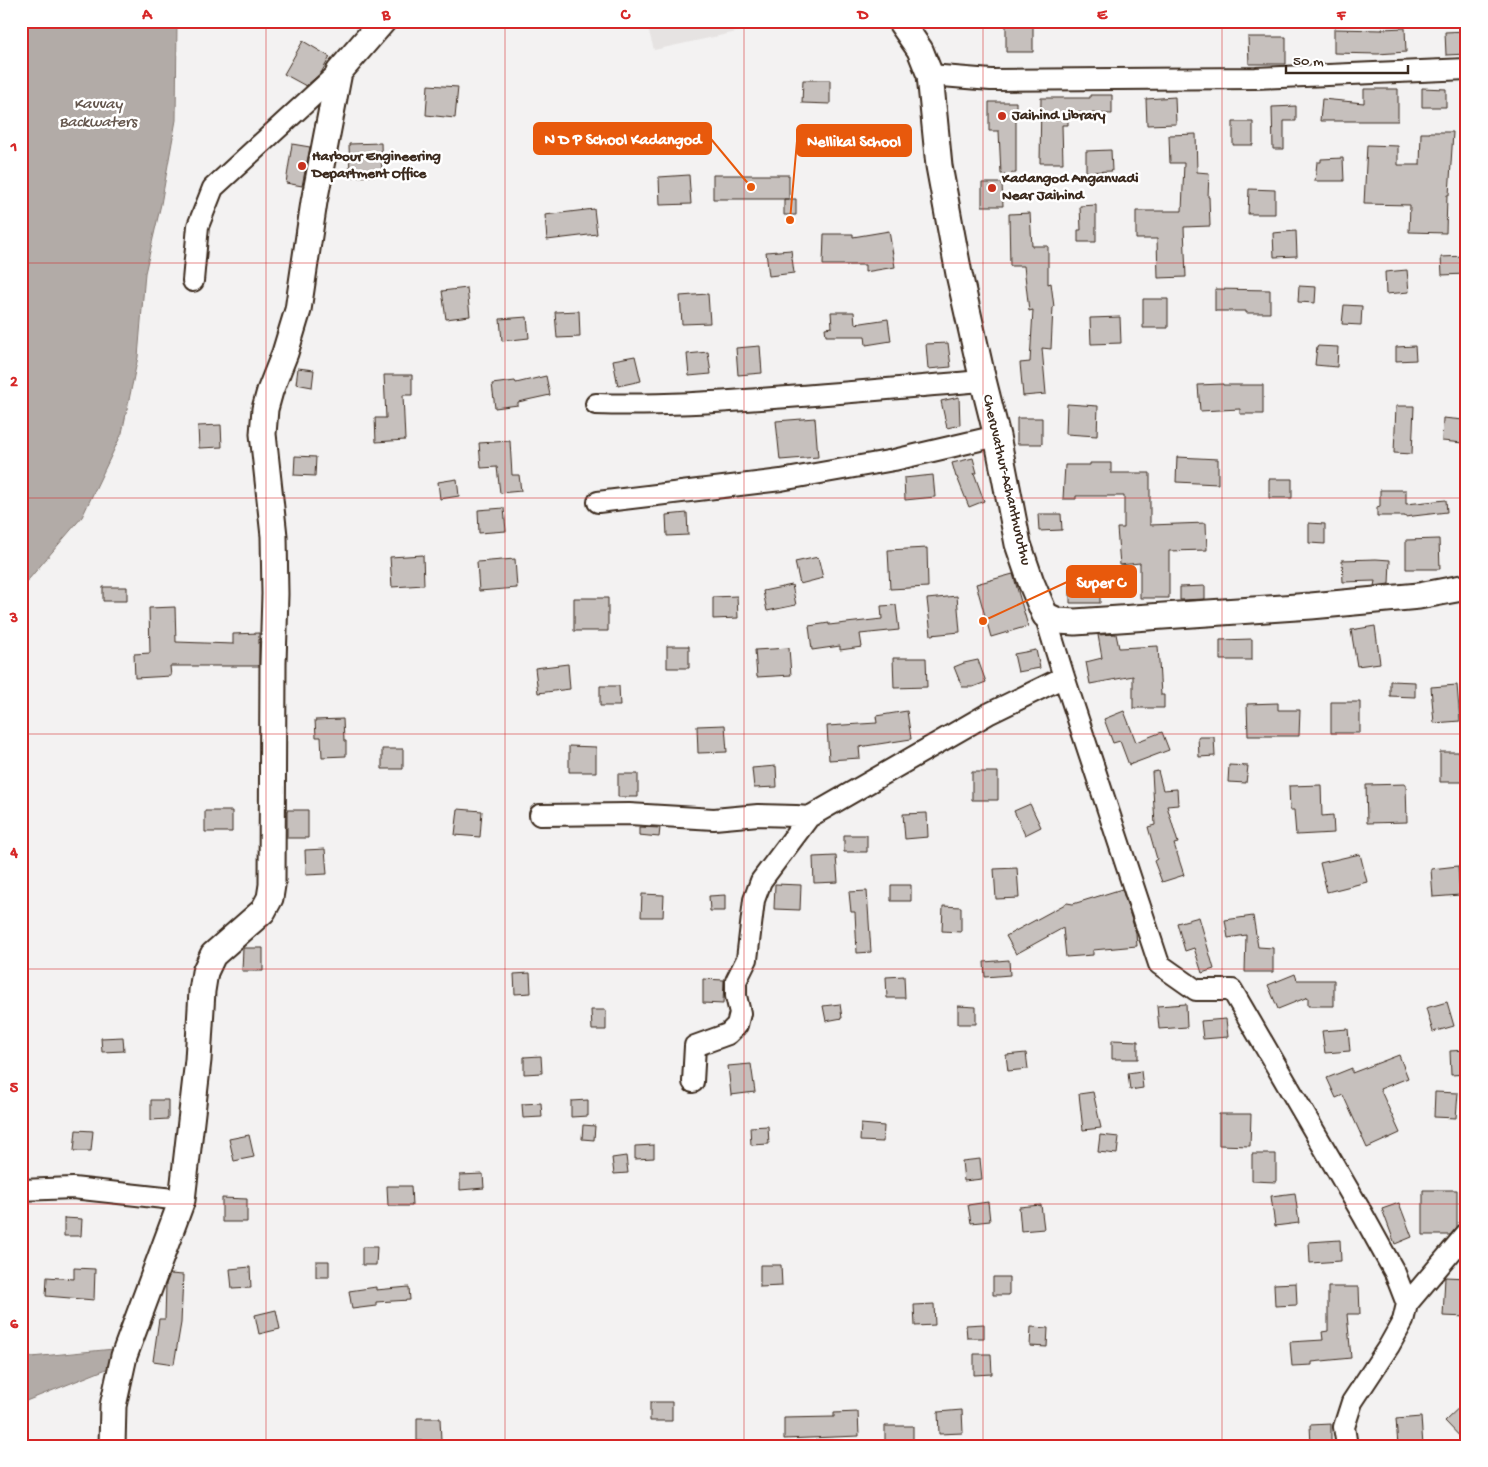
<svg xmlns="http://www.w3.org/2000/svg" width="1488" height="1467" viewBox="0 0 1488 1467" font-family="'Gochi Hand',sans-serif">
<rect width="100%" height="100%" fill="#f3f2f2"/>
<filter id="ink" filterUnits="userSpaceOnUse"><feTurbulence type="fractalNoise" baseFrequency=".02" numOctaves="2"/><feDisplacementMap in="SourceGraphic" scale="10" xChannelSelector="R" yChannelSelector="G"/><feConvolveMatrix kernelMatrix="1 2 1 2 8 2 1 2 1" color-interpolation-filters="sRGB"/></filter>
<g filter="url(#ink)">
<path fill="#e6e3e2" d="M646,21h141l-133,29z"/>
<path fill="#b2aba7" stroke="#827770" d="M21,21h156l-1,99 -15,84 -16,69 -7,84 -16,76 -40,84 -53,62 -8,6z
M114,1349l-5,19 -88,35v-45z"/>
<path fill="#c6c0bd" stroke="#3b2a1e" d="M1006,22h27v30h-27z
M1405,28l1,24 -28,2 -44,-1v-24l48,1v-1z
M1467,31v23l-21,1 -1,-23z
M1248,37h38v27h-37z
M303,41l27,16 -9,16 -15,13 -22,-12z
M803,80h27v24l-28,-1z
M428,85l30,2 -3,31 -29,-3z
M1422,88l24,1v18h-24z
M1364,89h34v32h-78l2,-22 42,4z
M1090,95h22v19l-44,-2v13h-6l1,38h-23l1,-65h49z
M1175,97l1,27 -29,1 -1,-26z
M989,102h27v71l-15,1 -2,-43h-10z
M1296,106v15h-12v28h-11l-1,-42z
M1233,122h20v23h-20z
M1430,132h23l-4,63h-2l-1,38 -37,-1 1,-27 -46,-1 3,-59 31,1v19h22l1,-32h9z
M1196,134l1,38 12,1 -1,24h1l1,29 -26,1 2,50 -28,1 -1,-39h-21v-28h46l2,-48h-14l-1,-28z
M381,143l1,33 -32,1 -1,-33z
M292,144l18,3 -8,39 -16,-3z
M1111,150l1,21 -26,1v-21z
M1343,158l1,23h-29l2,-19h4v-3z
M689,175l2,29 -31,1 -1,-28z
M713,175h76v24h-76z
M982,183h20l1,23h-21z
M1249,189l26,1v24h-27z
M784,199h12v16h-12z
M1096,205v37h-18v-12h3l-1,-24z
M594,209l3,25 -50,6 -2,-25z
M1030,213l2,33h16v38l3,-1 3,24h-1l-2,42 -9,-1 4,46 -23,2 -3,-33 10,-1 3,-52 -4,1 -5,-45h-14l-1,-52z
M889,231l6,36 -30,5v-7h-42l1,-31h29v3z
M1296,231l1,25 -23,1 -1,-24z
M791,250l3,23 -25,3 -3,-24z
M1466,256v18l-24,1 -1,-18z
M1407,270l2,22 -23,2 -1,-22z
M1299,286l17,1 -1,16 -17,-1z
M467,288l3,28 -24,3 -4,-28z
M1215,289l55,1v23h-24v-2h-31z
M708,294l2,29 -28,1 -2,-28z
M1143,299h25v29h-25z
M1344,305l18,1 -1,19 -19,-1z
M579,311l1,26 -23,1 -2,-26z
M831,312h23l1,12 33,-5 3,22 -25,4 -1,-9h-39l-1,-8 7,-1z
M527,317l2,21 -27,3 -2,-22z
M1120,317l1,26 -30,1 -1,-26z
M948,343l3,24 -23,2 -2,-25z
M760,346l2,27 -24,2 -2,-27z
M1317,346l21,1 -1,20 -22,-2z
M1415,346l1,14 -20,1v-14z
M708,352l3,22 -22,2 -2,-22z
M635,356l6,25 -23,5 -5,-26z
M298,368l16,2 -2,17 -16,-3z
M384,375h28v20h-9l2,45 -29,2 -1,-24h11z
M546,376l4,19 -32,7v3l-23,3 -3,-24 23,-3 1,2z
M1223,384v1h40v29h-23v-5l-40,2 -2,-26z
M959,397l1,28 -13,3 -6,-27z
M1067,404l31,2 -1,30 -31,-2z
M1396,406h18l-2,48 -18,-1z
M815,418l3,39 -38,3 -4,-39z
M1017,418h25v26h-25z
M1443,418l21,2 -1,23 -21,-2z
M221,425l1,22 -23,1 -1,-22z
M510,441l2,34h7l2,16 -21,2 -3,-26 -16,1 -2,-25z
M295,456l21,1 -1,19 -21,-1z
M1177,457l41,2v25l-42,-2z
M973,458l4,15h-3l10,28 -15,6 -12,-30h-1l-4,-14z
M1090,463h21v10h39v52l56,-2 1,27 -38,1v47h-29v-35l-20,2 -3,-37h7v-32h-48v3h-13l2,-34h25z
M933,475l2,22 -30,3 -1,-22z
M457,479l2,17 -19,3 -2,-17z
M1269,479h23v19h-23z
M1380,490h26v14l40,-4 1,12 -42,5v-1h-28v-9l3,-1z
M504,508l2,23 -27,2 -1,-23z
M687,513l1,22 -21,1 -1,-21z
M1038,514h23l1,16 -23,1z
M1309,523l16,1v20l-16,-1z
M1439,539l1,30h-34v-29z
M927,548l1,39 -38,2 -2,-39z
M423,555l1,30 -32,2 -2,-30z
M818,557l5,21 -23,6 -5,-22z
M515,559l2,29 -38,3 -2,-29z
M1376,559l14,1 -1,24 -15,2 1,-5 -32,1 -1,-22z
M1070,566h30v37h-30z
M1013,574l15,52 -37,11 -15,-53z
M792,585l4,20 -29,6 -4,-20z
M1205,586v13l-25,1v-13z
M103,587h24v14h-24z
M737,596l1,22 -25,1v-22z
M957,596l3,36 -29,3 -4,-36z
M574,598h34v33h-34z
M896,605l3,25 -39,4 2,13 -22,3v-4l-28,4 -3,-24 20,-3v2l53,-6 -1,-13z
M175,607l1,35 57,2v-10l26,-1v33h-89l1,10 -36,2 -1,-24 16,-1 -1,-45z
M1375,626l5,37 -23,3 -6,-36z
M1116,634l3,14 39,-2 3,49h3v13h-31v-32l-43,8 -4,-22 16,-4 -4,-23z
M1252,639v21h-32v-20z
M667,646h22v22h-22z
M789,648l2,27 -34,2 -2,-27z
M1036,650l4,18 -22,4 -4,-18z
M893,658h33l1,29 -33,1z
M978,660l8,22 -13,5h-11l-8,-20 10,-4z
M568,664l2,25 -32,4 -3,-25z
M1390,681l25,1v15l-25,-1z
M1457,685l3,36 -26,2 -3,-36z
M600,686h19l1,20h-20z
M1331,702h29v31h-29z
M1278,703v7h22l-1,26h-51l-1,-32z
M907,711l4,28 -52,8 1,11 -31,2 -2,-34 50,-3 -1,-7z
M1124,711l12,31 26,-10 7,18 -40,15 -9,-24 -7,2 -9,-24z
M343,719l1,22h2v15l-24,1 -1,-20h-5l-1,-17z
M725,725l2,27 -29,1 -1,-27z
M1198,737h16l1,19 -16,1z
M569,746l27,1v25h-27z
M382,749h21v20h-21z
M1440,752h27v30h-27z
M1229,765l19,1 -2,17 -18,-1z
M776,766l1,21 -23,1 -2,-20z
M1158,771l5,19 14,-1 1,16 -11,1 11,37 -4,1 10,31 -22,7 -8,-21 3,-2 -9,-32 7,-2 -3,-53z
M972,772h26v28h-26z
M618,774h20v23h-20z
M1406,784l1,38 -40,1 -1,-38z
M1321,785l1,31 11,-1 1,18 -38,2 -2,-25h-4l-1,-24z
M1030,804l11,23 -16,8 -11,-24z
M458,809l24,2 -2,26 -25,-2z
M287,810h21v28h-21z
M205,811h27v21h-27z
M927,813l1,24 -23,2 -2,-25z
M639,827l21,1 -1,9 -20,-2z
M844,835h23v17h-23z
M325,849l2,25 -21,1 -1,-25z
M1360,854l7,28 -40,10 -7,-29z
M836,856l2,26 -24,1 -1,-26z
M1458,866l2,29 -27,2 -2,-28z
M1017,868l2,30 -23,1 -2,-30z
M775,884l26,1 -1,25 -26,-1z
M891,885h20v16h-20z
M1122,889l14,44 1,13 -44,4v5l-27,2 -3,-29 -47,26 -10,-18 61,-33 6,1z
M867,891l4,61 -14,1 -2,-41h-4l-2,-20z
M642,894l22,1 -1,22h-22z
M725,895v16h-15l-1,-15z
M943,906l18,1v25l-19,-1z
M1253,916l5,31 15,1v24h-28l1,-37 -18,3 -3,-18z
M1199,917l15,52 -12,4 -8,-25 -9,3 -8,-28z
M243,948h20v23h-21z
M1009,960l1,15 -25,2 -1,-15z
M530,973l1,20 -16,1 -1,-20z
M1295,974l2,6h37v26h-26v-9l-30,12 -10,-24z
M904,976l1,22h-18l-1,-21z
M703,979l21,1 -1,24 -20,-1z
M1447,1002l7,24 -21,6 -7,-24z
M840,1004l2,14 -16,3 -3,-15z
M1186,1004l1,23 -28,2 -2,-23z
M958,1006l18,1v17h-18z
M591,1010h15v20h-14z
M1226,1019l2,18 -25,2 -2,-18z
M1348,1029l2,22 -25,2 -3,-22z
M123,1037l1,14 -22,1 -1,-14z
M1112,1040l26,1v18h-26z
M1466,1050l1,24 -16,1 -1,-24z
M1026,1053l2,16 -20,2 -2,-16z
M1399,1055l9,23 -28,11 20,44 -33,15 -24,-53 -7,3 -9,-20 25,-10v5z
M541,1056l1,17 -18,1v-17z
M751,1064l4,28 -24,3 -3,-29z
M1141,1071l2,17 -13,2 -2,-17z
M1093,1092l8,36 -18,2 -4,-36z
M1435,1092l23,1 -2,25 -22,-1z
M151,1100h17v19l-17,1z
M588,1100v16l-17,1v-16z
M541,1103l1,14 -19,1 -1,-14z
M1219,1114h32l-1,32 -31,-1z
M861,1124l23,2 -1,16 -23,-1z
M583,1125l12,1 -1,14 -12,-1z
M768,1126l1,18 -18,1 -1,-18z
M76,1130l17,1 -2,20h-17z
M249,1135l5,22 -20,4 -5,-22z
M1100,1135l19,2 -2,17 -19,-2z
M654,1145v13l-19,1v-13z
M1252,1154h24v28l-24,-1z
M626,1156l2,17 -14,1 -2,-16z
M980,1159l2,20 -18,2 -2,-20z
M483,1174l1,14 -24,2v-15z
M387,1186h24l1,20h-24z
M1423,1190h34v37l-7,8h-27z
M1295,1193l4,30 -24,3 -4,-30z
M222,1198l25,1v23h-25z
M988,1202l2,19 -19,2 -3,-18z
M1399,1203l13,34 -17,7 -13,-35z
M1041,1205l3,24 -23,2 -2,-24z
M64,1218l18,1 -1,17h-17z
M1340,1240l1,21 -31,2 -1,-21z
M362,1247h15l-1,18h-14z
M316,1261h13v16h-13z
M760,1265h21l1,21 -22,1z
M250,1267l1,21 -19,1 -2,-20z
M74,1268l21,1 -1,31 -48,-4 1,-19 27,2z
M170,1274l13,1 -2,48 -7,41 -21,-3 6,-42h6l1,-35z
M993,1277h16v18h-16z
M1445,1277l22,1v39l-24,-1z
M1296,1283l1,22 -22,1 -1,-22z
M376,1287v3l33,-3 1,13 -34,2v4l-24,3 -3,-18z
M1328,1287h31l1,27h-13l4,44 -39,4v3l-20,1 -2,-24 33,-2 -1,-8 6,-1z
M934,1304l1,21 -20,1 -1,-21z
M276,1310l4,19 -21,5 -4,-19z
M984,1324v14h-17l-1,-13z
M1031,1327l17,1 -1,19 -17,-1z
M974,1354h17l1,20 -18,1z
M1467,1400v44l-22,-23z
M650,1402h22v19h-22z
M962,1410l1,23 -24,1 -1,-22z
M858,1412l1,24 -75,3v-21l50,-1v-4z
M1421,1417l2,29h-25l-2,-27z
M417,1418h23l1,23h-24z
M1331,1424v22h-20l-1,-21z
M885,1426h28v20h-28z"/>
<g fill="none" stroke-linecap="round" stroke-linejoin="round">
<g stroke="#3b2a1e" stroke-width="24">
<path id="minor" d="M930,75l61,5 265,-2 211,-9
M193,281l5,-55 15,-38 126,-116
M596,404c55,2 109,-1 164,-5 74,-5 149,-12 223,-18
M598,502l183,-22 113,-20 103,-24
M1045,615l19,62 95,287 37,26h36l131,225 32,58 12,31 -4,17 -14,25 -37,56 -8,25 3,19
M540,815l89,-1 85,5 44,-4 38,1 13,1
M693,1082l2,-36 33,-12 9,-9 3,-12 -4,-17v-15l11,-22 7,-59 7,-19 48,-64 179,-103 76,-37
M21,1190l52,-2 109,12
M1407,1304l60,-71"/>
</g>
<g stroke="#3b2a1e" stroke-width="29">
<path id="major" d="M900,21l20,29 10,25 9,91 20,108 22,98 16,64 21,108 13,38 14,33 13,6 17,1 236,-16 108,-10 48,-9
M112,1446l1,-40 11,-50 58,-156 16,-140 4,-69 3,-19 8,-17 50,-44 7,-13 2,-13 1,-222 2,-69 -1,-58 -11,-102 2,-25 5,-18 15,-38 13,-43 16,-108 25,-130 44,-51"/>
</g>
<use href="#minor" stroke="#fff" stroke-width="20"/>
<use href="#major" stroke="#fff" stroke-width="25"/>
</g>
</g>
<path fill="none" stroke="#d62828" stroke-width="1" stroke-opacity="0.55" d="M266,21v1425M505,21v1425M744,21v1425M983,21v1425M1222,21v1425M21,263h1446M21,498h1446M21,734h1446M21,969h1446M21,1204h1446"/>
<g fill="#c8321e" stroke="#fff" stroke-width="2">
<circle cx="1002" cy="116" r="5"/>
<circle cx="302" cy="166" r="5"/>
<circle cx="992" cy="188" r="5"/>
</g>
<g text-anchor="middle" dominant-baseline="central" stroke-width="5" stroke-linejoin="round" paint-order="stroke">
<g font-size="15" font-weight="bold" fill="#3b2a1e" stroke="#fff" text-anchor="start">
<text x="1012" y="116">Jaihind Library</text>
<text x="312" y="157">Harbour Engineering<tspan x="312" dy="17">Department Office</tspan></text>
<text x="1002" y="179">Kadangod Anganvadi<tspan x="1002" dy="17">Near Jaihind</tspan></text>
</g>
<g font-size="15" fill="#3b2a1e" stroke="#fff">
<text transform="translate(1006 480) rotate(77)">Cheruvathur-Achanthuruthu</text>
</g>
<g font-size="16" font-style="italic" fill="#65574e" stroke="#fff">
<text x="98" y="105">Kavvay<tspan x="98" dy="18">Backwaters</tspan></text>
</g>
</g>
<path fill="none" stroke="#e8590c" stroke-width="2" d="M751 187L711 139M790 220L797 141M983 621L1067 582"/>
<g fill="#e8590c" stroke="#fff" stroke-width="2">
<circle cx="751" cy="187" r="5"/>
<circle cx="790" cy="220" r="5"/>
<circle cx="983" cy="621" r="5"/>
</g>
<g fill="#e8590c" stroke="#e8590c" stroke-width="2">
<rect x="534" y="123" width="177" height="31" rx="5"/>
<rect x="797" y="125" width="114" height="31" rx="5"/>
<rect x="1067" y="566" width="69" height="31" rx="5"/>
</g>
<g font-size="16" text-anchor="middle" font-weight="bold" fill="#fff">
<text x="623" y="144">N D P School Kadangod</text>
<text x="854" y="146">Nellikal School</text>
<text x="1101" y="587">Super C</text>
</g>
<rect width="1488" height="1467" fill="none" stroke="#fff" stroke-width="55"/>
<path d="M1286 65v8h122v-8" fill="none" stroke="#3b2a1e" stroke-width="2.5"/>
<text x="1293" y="65" font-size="15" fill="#3b2a1e" stroke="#ffffff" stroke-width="4" paint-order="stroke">50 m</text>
<rect x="28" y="28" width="1432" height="1412" fill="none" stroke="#d62828" stroke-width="2"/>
<g font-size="16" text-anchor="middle" font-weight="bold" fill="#d62828">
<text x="147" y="19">A</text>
<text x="386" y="19">B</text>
<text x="625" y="19">C</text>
<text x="863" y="19">D</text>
<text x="1102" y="19">E</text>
<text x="1341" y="19">F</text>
<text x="14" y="151">1</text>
<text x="14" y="386">2</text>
<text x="14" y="622">3</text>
<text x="14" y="857">4</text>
<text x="14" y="1092">5</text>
<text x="14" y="1328">6</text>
</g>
</svg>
